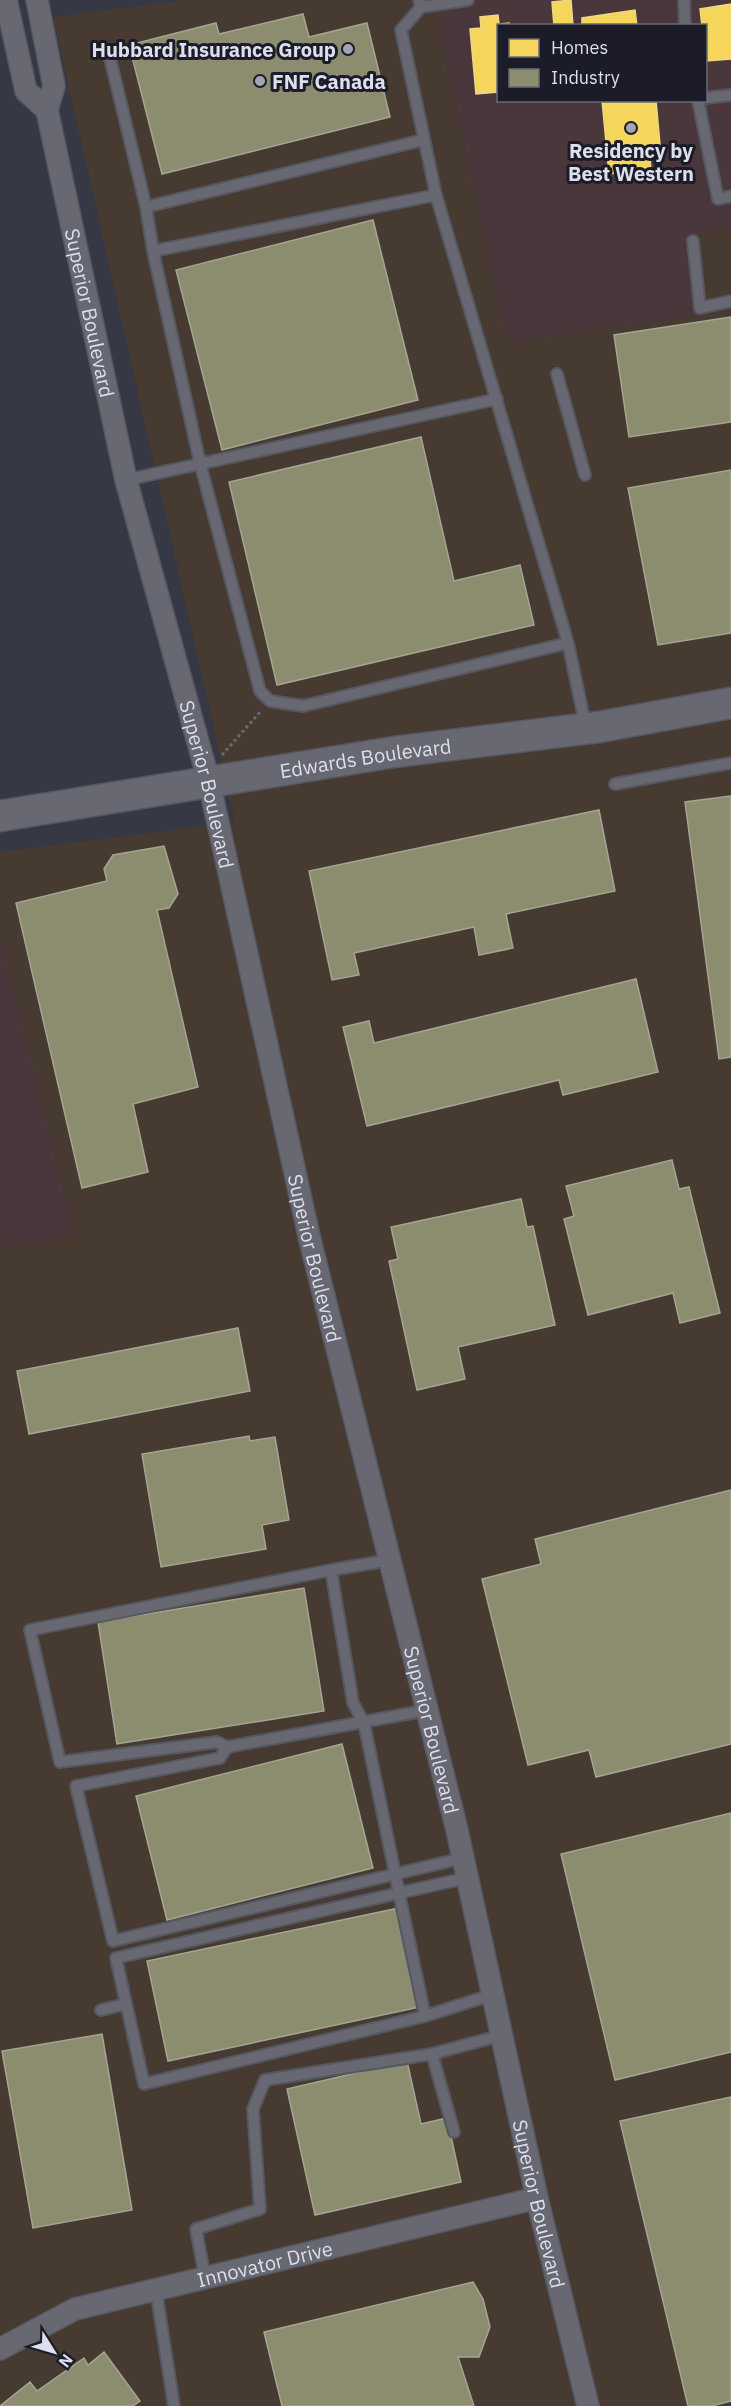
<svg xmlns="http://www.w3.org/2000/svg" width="731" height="2406" viewBox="0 0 731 2406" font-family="'IBM Plex Sans',sans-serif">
<rect width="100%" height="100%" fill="#373845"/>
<path fill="#49373b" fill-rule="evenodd" d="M433,0h298v227l-39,10 7,79 -193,26zM498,26h208v74h-208z
M0,934l76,302 -76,12z"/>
<path fill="#473a31" d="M186,0h247l73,342 193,-26 -7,-79 39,-10v2179h-731v-1158l76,-12 -76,-302v-82l235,-30 -182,-805z"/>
<path fill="#f6d55c" stroke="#eed888" stroke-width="1.5" d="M571,0l2,26h-19l-2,-24z
M731,4v55l-24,2 -1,-35h-4l-2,-17z
M635,10l2,16h-55v-8z
M498,15l1,9 10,-1v3h-11v66l-22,2 -6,-65 11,-1 -1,-11z
M602,100h54l5,56 -11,1 1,13 -42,4z"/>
<path fill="#8c8c6e" stroke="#a4a594" stroke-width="1.5" d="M303,14l6,23 58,-14 23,94 -228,57 -33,-129 87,-22 3,11z
M373,220l45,180 -196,50 -46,-180z
M731,317v105l-102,15 -15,-102z
M421,437l33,144 66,-16 14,60 -257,60 -48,-203z
M731,470v163l-73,12 -30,-157z
M731,796v261l-12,2 -34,-257z
M599,810l16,81 -109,23 7,34 -34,7 -5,-28 -120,26 5,22 -27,5 -23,-109z
M164,846l14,48 -9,14 -12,2 41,177 -65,17 15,68 -66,16 -66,-285 91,-22 -3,-12 9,-14z
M636,979l22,93 -95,23 -4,-15 -192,46 -24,-99 26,-6 5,22z
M672,1160l7,29 10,-2 31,126 -40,10 -7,-30 -85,22 -24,-96 10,-3 -8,-30z
M521,1199l6,28 6,-1 22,99 -97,22 7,32 -48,11 -28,-129 9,-2 -7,-32z
M238,1328l12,63 -221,43 -12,-63z
M249,1436l1,5 25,-4 14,83 -27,5 4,24 -105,18 -19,-113z
M731,1490v254l-135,33 -7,-27 -61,15 -46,-186 59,-15 -6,-25z
M304,1588l20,123 -207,33 -19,-122z
M342,1744l31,124 -206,52 -31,-124z
M731,1813v239l-116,28 -54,-226z
M399,1908l21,99 -252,54 -21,-100z
M102,2034l30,176 -99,18 -31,-177z
M407,2061l14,63 26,-6 14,64 -146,33 -28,-126z
M731,2097v304l-19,5h-24l-68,-285z
M473,2282l10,17 7,28 -11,30h-21l16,49h-192l-18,-74z
M104,2352l36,49 -7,5h-133l30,-24 7,9 47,-33 4,7z"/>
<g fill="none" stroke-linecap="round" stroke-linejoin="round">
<g stroke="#555762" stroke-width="14">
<path id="lane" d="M419,0l2,7 -20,23 35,165 132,448 18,85
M684,0l1,26
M421,7l47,-7
M110,58l36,149 7,44
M706,98l25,-3
M698,100l20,99 13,-3
M436,195l-283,56 47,212 60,228 10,10 33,5 265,-63
M146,207l277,-67
M693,241l7,67 31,-7
M557,374l28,101
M126,480l371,-81
M615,784l116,-21
M390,1560l-59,10 22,133 11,20 35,170 -283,65 28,126 281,-68 66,-21
M428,1710l-201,37 -7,11 -144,28 37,155 350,-83
M227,1747l-10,-5 -157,20 -30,-132 301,-60
M101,2010l25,-6
M425,2016l-26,-123 67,-15
M454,2132l-22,-78 70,-19
M205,2278l-9,-49 64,-20 -7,-100 12,-29 167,-26
M156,2290l18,116"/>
</g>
<g stroke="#555762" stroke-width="24">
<g id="street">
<path d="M6,0l20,91 21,19"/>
<path id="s1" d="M37,0l17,86 -7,24 79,370 83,302 100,454 148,594 80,368 51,208"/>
<path id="s2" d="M0,2349l75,-40 462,-111"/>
</g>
</g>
<g stroke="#555762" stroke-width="33">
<g id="secondary">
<path id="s3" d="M0,816l394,-64 205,-25 132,-24"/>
</g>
</g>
<path stroke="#696a73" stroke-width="3" stroke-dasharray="3 3" stroke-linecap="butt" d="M222,755l39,-44"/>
<use href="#lane" stroke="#676871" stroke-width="10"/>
<use href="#street" stroke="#676871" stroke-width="21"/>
<use href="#secondary" stroke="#676871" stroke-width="30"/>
</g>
<g fill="#a2a5b3" stroke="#1b1c27" stroke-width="2">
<circle cx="348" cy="49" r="6"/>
<circle cx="260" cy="81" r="6"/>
<circle cx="631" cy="128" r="6"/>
</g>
<g text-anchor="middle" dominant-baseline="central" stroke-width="6" stroke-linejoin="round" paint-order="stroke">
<g font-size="20" font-weight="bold" fill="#dcdfee" stroke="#1b1c27" text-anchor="end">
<text x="336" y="49">Hubbard Insurance Group</text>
<text x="272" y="81" text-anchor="start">FNF Canada</text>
<text x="631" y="150" text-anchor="middle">Residency by<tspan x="631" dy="23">Best Western</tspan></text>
</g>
<g font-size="20" fill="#dcdfee" stroke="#1b1c27">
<text stroke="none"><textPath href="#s1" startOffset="320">Superior Boulevard</textPath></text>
<text stroke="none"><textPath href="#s3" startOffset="370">Edwards Boulevard</textPath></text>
<text stroke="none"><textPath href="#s1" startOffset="806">Superior Boulevard</textPath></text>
<text stroke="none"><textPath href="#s1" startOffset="1292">Superior Boulevard</textPath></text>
<text stroke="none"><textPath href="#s1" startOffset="1778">Superior Boulevard</textPath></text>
<text stroke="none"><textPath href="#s1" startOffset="2264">Superior Boulevard</textPath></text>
<text stroke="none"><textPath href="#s2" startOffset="280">Innovator Drive</textPath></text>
</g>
</g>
<rect x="497" y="24" width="210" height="78" fill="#1b1c27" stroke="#686a77" stroke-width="1.5"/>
<rect x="509" y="39" width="30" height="18" fill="#f6d55c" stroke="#686a77" stroke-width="1.5"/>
<text x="551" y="54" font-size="18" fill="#dcdfee">Homes</text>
<rect x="509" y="69" width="30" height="18" fill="#8c8c6e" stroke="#686a77" stroke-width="1.5"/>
<text x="551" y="84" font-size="18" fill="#dcdfee">Industry</text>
<g transform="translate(54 2352) rotate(127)" stroke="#1b1c27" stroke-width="4.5" paint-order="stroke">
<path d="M0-4.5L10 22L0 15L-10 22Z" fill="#dcdfee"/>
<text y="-9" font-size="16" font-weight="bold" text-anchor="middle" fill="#dcdfee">N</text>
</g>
</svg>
